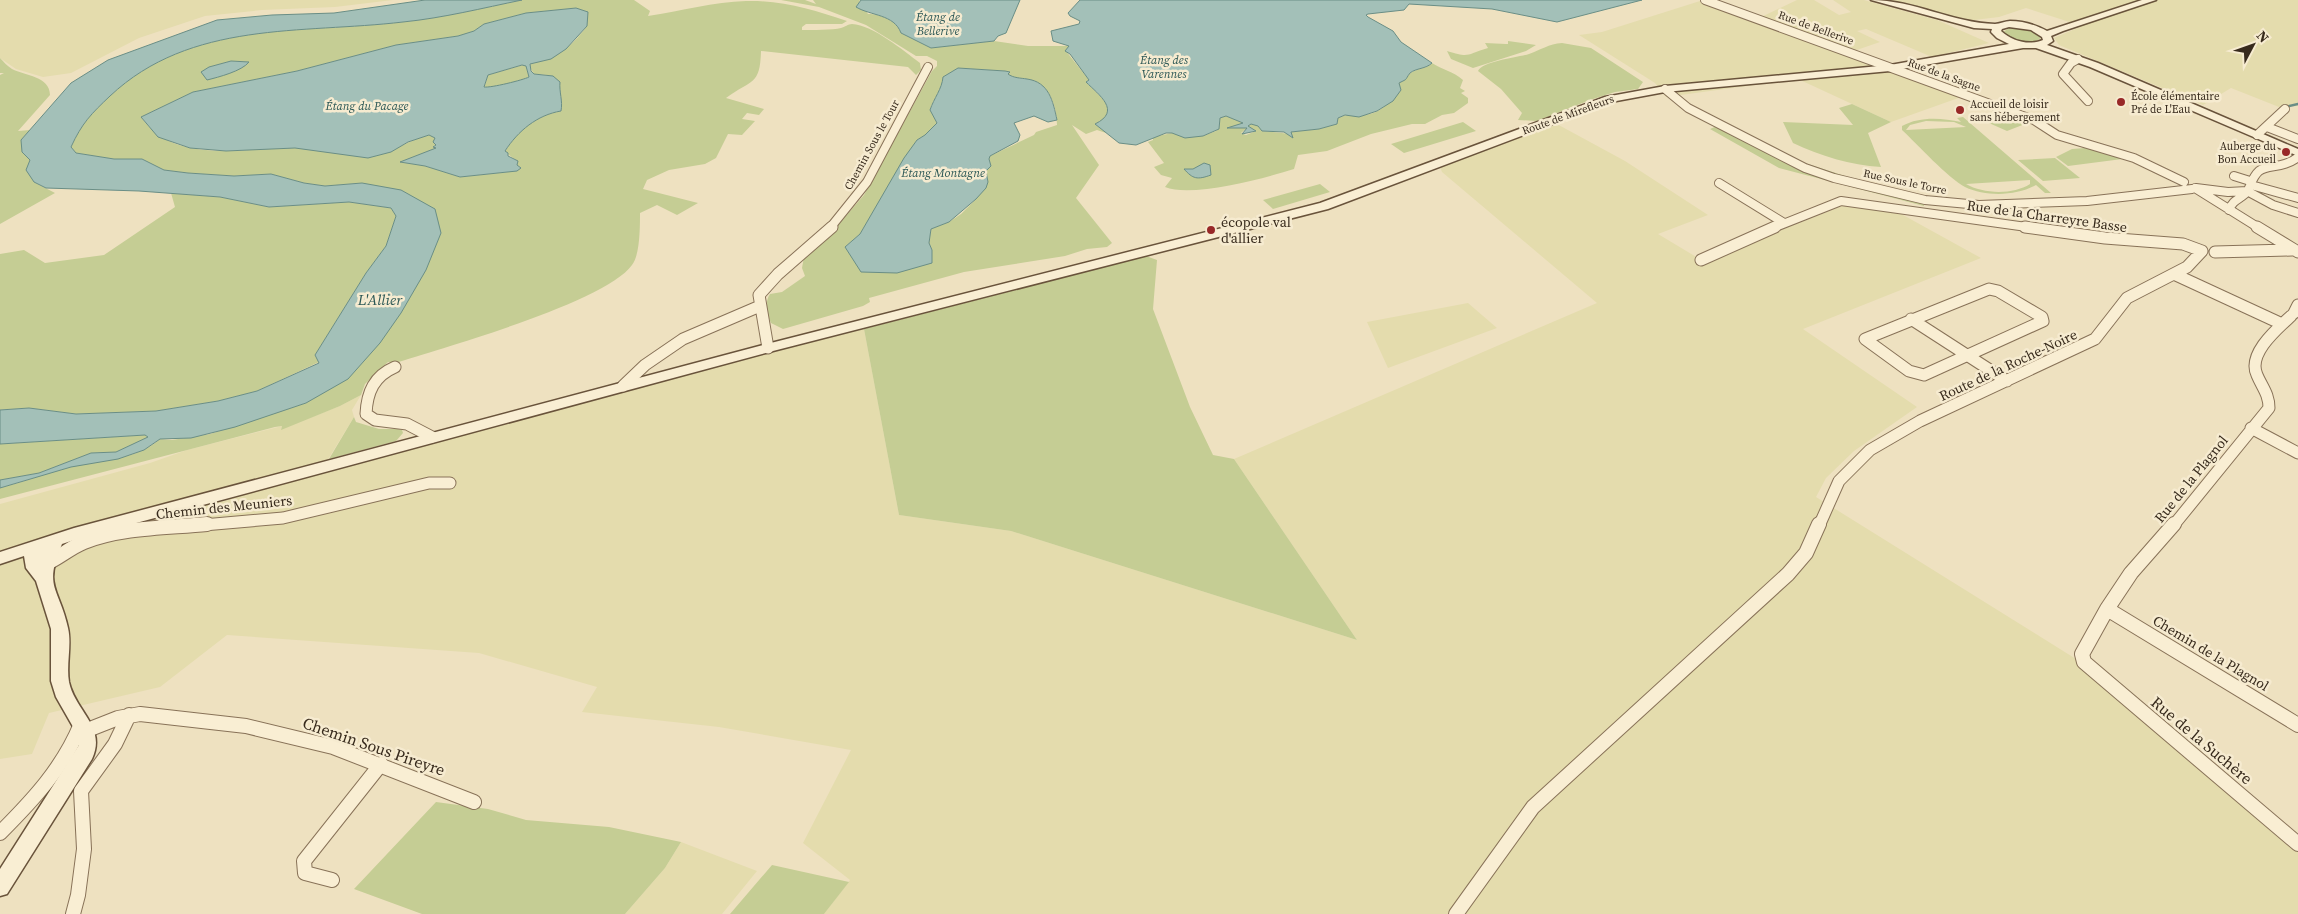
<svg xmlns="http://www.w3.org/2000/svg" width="2298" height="914" viewBox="0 0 2298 914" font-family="'Source Serif 4',serif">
<rect width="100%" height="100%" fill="#eee1c0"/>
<path fill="#e4dcad" d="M0,0h393l-58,7 -73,3 -57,6 -66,22 -68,35 -28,4 -27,-8 -16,-11z
M1797,0h17l25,15 12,-3 -18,-12h31l73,20 52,23 -57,14 -66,-28 -9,2 23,11 -32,11 116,43 -73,26 -93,-43 -132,18 -11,-14 -76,-48 23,-3 98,-31 55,19z
M1880,0h418v106l-19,1 -48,-19 -28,17 -144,-60 -5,-7 28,-12 -56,-18 -27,9 -33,4z
M1555,123l70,38 83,54 -50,19 45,27 139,-55 52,4 87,48 -178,71 114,78 -63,44 -28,27 -10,19 260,162 222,188v67h-1474l26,-34 -47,-37 48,-93 -132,-23 -137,-15 15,-25 -118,-34 -252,-18 -67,52 -111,26 -17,41 -32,5v-255l150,-41 37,-13 95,-24 -1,3 59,-23 21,-11 -9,15 2,7 -35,57 377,-103 168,-42 35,186 112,16 346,109 -123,-181 363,-156 -155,-131 -2,-5z
M1468,303l29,25 -109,40 -21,-46z
M681,842l76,29 -35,43h-97l40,-46z"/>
<path fill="#c5cd94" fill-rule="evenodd" d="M522,0h112l16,11 -2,5c33,-5 66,-14 98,-15 36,-1 68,9 101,20l-5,3h-36l-4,3v3c10,0 31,0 39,-2 4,-1 7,-4 11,-4 21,1 52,27 68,39l1,7 -5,5 -8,-8 -147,-16c-1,35 -9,28 -35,47l38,11 -5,6 -12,-2 -5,6 13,2 -13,14 -14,-1 -12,24 -11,6 -36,6 -22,10 -4,9 55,14 -21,12 -20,-10 -17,8c0,14 0,42 -8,52 -26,37 -189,83 -237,98l-7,-1 -23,22 -4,11 -21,11 -59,24 1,-4 -7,1 -275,72v-11c24,-6 47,-15 70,-21 31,-8 65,-6 90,-28l12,1 38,-6 96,-31 134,-170 -78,-50 -37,3 -21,-3 -33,-9 -37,2 -46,-3 -24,-3 -22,-11h-28l-38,-6 -5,-6c11,-24 20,-33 39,-51 81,-76 191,-62 293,-74 40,-4 80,-14 119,-22zM576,8l11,18c-13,17 -30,35 -54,36l-4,4 5,8 13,1c10,12 16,19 14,36 -23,4 -45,20 -56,41l12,9v4l4,3 -13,4 -48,5 -35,-11 -24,-4 35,-14 -3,-1 3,-3 -2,-1 1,-5 -5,-3c-22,4 -38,19 -60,22 -8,2 -18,-3 -26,-4 -16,-2 -33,-5 -49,-5 -51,-1 -120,18 -154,-31l52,-25 104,-21 99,-26 62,-9 16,-5 10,-7 42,-11zM231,61l17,1 -13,9 -20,7 -6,-11z
M781,0h24l11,4 -3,-4h48l-2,1 9,13c13,0 28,6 33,19l30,15 63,-7 34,5h41l-3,5 23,29 -3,2c13,14 36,29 10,42l10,9 -9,-3 -11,4 -14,-9 27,40 -23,33 36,45 -5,4 -20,2 -22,7 -101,16 -95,26 1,4 -7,4 -80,23 -12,-6c-4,-9 -7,-20 -1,-29l12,-2 23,-16 -3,-8 2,-11 27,-24 33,-38 68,-124 5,-5v-5l-10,-5h-11l-50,-31 -47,-18zM958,68l47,3 5,1 -2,2c6,5 16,4 23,6 19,5 26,27 26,45l-21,7 -2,3 -44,21 -4,15 2,11 -12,17 -15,15 -12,8 -18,7 -2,14 3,7 -87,-3 15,-13 57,-94 8,-5 12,-12 -7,-14c4,-11 12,-20 14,-32z
M2011,27l18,2 12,9c-10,8 -30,3 -38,-6z
M1508,41l28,4 -10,6 -53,17 -22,-9 -4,-8c23,7 18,4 41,-3l-3,-5 21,1h2z
M1562,43l29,5 52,34 -5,7 -23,3 -25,8 -53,21 -19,-1 4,-7 -21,-24 -23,-18c5,-10 38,-13 51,-17 11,-4 20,-10 33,-11z
M0,58c4,4 7,8 12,11 13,7 38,7 38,26l-32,36 12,-1 -9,10 9,20 4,22 21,11 -55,31v-149l4,-2h-4z
M1432,63c10,7 21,8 31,17l-3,8 5,3 -4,2 7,5v5l-14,10 -12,2 -17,9h-13l-41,10 -44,17 -29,4 -4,14c-29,9 -102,29 -129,18l7,-9 -11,-3 -7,-8 10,-4 -16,-21 5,-2v-3l19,-4 31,3 13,-5 3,-4 1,-9 6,-2 18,7 -16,5h19l-6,5 5,2 10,-4 -9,-5 4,-2 8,2 3,5 29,3 -1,-2 29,-3 18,-5 1,-6c9,-5 22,-2 32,-4 13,-3 22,-15 31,-24l-2,-7c5,-3 9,-8 13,-11 7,-4 14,-3 20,-9z
M523,65l3,1 3,11c-7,4 -37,11 -45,11l4,-13z
M1852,104l39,18 -23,11 13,34c-31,-2 -60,-11 -88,-24l-10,-21 70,3 -14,-17z
M2006,116h1l18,8 -18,7 -18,-8z
M1963,117l88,76h-6l-9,-8c-19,11 -50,12 -71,2 -17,-9 -48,-43 -63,-57v-4c18,-10 40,-8 59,-4l-4,-4zM1926,121l28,1 12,5 -60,3 4,-5zM2030,180v4c-17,11 -47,10 -64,0z
M1463,122l13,9 -72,22 -13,-9z
M1724,123l72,37 128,42v4l-145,-38 -69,-39z
M2085,148l45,10 -62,8 -12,-9 16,-8z
M2055,158l25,20 -37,3 -25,-21z
M1320,184l10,8 -57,17 -10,-9z
M171,193l49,4 49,10 80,-5 42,6 5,8 -10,30 -20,27 -51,82 4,7 -62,29 -39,10 -62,10 -80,3 -47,-6 -29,2v-156l24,-4 21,13 59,-8 71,-48z
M1146,256l11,4 -4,49 37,98 23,48 21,4 123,181 -346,-109 -112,-16 -35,-186z
M354,417l2,5 23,7h19l4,1 1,3 -7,8 -67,18z
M145,435l4,2 -33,15 -25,1 -52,20 -39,7v-36z
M436,802l52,7 38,11 83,7 72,15 -16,26 -40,46h-203l-68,-25z
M772,865l77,17 -25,32h-94z"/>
<path fill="#a3c0b8" stroke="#6a8e86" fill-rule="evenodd" d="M425,0h97c-39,8 -79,18 -119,22 -102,12 -212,-2 -293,74 -19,18 -28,27 -39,51l5,6 38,6h28l22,11 24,3 46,3 37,-2 33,9 21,3 37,-3 39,7 34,19 6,24 -15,37 -25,43 -21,30 -32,36 -42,24 -71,24 -44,11 -31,1 -16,11 -26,9 -47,8 -71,21v-8l39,-7 52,-20 25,-1 32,-15 -3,-2 -145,9v-34l29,-2 47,6 80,-3 62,-10 39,-10 62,-28 -4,-8 51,-82 20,-27 10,-30 -5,-8 -42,-6 -80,5 -49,-10 -81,-6 -93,-3 -12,-6 -8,-12 4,-10 -8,-8 -1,-12 50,-57 37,-23 109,-40 55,-5 62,-2z
M861,0h159l-14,33 -8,3 -4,5 -63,7 -30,-15c-7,-19 -30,-17 -45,-26z
M1080,0h562l-85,22 -65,-13 -83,-5 -5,6 -36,4 -2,1 2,2 25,14 8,11 31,21c-6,6 -16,5 -22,10 -6,8 -1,5 -11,10l2,7 -8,11 -16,10 -18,6 -14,-2 -7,3 -1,6 -18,5 -28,3 2,6 -9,-6 -22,-1 -4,-5 -7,-2 -3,2 8,5 -14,3 5,-6h-20l16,-5 -17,-7 -6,2 -1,11 -16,7 -18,2 -13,-5h-6l-30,12 -17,-2 -24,-19c27,-13 4,-29 -9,-42l3,-2 -19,-26 -5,-3 4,-5 -16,-5 -2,-10 28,-7 1,-3 -10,-5 -2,-3z
M576,8l12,4 -1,14 -21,23 -15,10 -21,5 1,7 3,3 19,2 7,6c-1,10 3,19 1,29 -24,4 -43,20 -56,40l3,2v3l10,5 -1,4 4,3 -4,3 -57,6 -35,-11 -25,-4 36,-14 -3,-1 3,-2 -3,-3 2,-4 -6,-3 -21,7 -17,10 -23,6 -73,-10 -69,3 -36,-3 -32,-11 -17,-20 52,-25 104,-21 99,-26 62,-9 16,-5 10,-7 42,-11zM522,65l4,1 3,11c-6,3 -38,11 -45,10l4,-12z
M231,61l18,1c-7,9 -30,15 -42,18l-6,-8 8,-5z
M958,68l47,3 5,1 -2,2c5,4 13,4 19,5 22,3 26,22 30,41l-9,2 -14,-6 -20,7 6,12 -2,6 -28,15 -1,3 2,7 -5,5 2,11 -2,6 -10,11 -27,23 -18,7 -2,14 3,7v13l-35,10 -36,-1 -16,-25 15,-13 44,-76 13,-18 8,-5 12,-12 -7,-13c4,-12 12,-21 13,-33z
M1204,163l6,2 1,10c-14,5 -18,4 -27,-6h9z"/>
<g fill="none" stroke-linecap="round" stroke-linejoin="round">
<path stroke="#6a8e86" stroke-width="2.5" d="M2285,107l13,-3"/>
<g stroke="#887258" stroke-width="10">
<path id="street-far2" d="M1705,0l329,120 23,15 77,23 50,24
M2078,59l-7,4 -8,11 25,27
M1665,89l23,19 117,60 29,10 91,22 54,5 108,-4 105,-12
M2267,127l31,12
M2257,135l28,-26
M2234,176l16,5
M1719,183l65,40
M2251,185l47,13
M2195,188l64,40
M2196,188l32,4 19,-1 26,14 25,8
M2229,210c4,-10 9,-10 16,-16 6,-6 6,-16 14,-23 9,-7 24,-2 39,-14
M830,228l37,-46 61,-115
M1773,228l68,-27 193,27"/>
</g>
<g stroke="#887258" stroke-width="13">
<path id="street-far1" d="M2257,227l41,25
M2215,252l77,-2
M1701,260l74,-33
M2176,275l106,49
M1989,289l9,2 44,26 1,4 -119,54 -15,-4 -44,-32z
M2294,313l4,-8
M1911,319l96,62
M768,348l-9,-53 19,-21 54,-47
M395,367c-21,9 -28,25 -29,47l9,6 32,4 25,13
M623,386l22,-21 38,-26 77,-33
M2251,428l47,25
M192,526l91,-8 146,-35h21
M1819,526l20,-45 31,-31 50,-29 175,-82 32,-41 60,-31 15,-16 -19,-7 -78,-6 -80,-11
M2173,526l96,-118c0,-14 -7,-21 -12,-33 -10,-21 20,-46 34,-59"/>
</g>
<g stroke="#887258" stroke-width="16">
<path id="street" d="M2174,524l-43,49 -24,36 -25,45 2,8 214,182
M43,565c15,-6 26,-17 41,-23 39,-15 82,-14 123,-18
M2107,609l191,116
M85,731l33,-13 22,-4 106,12 87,21 141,55
M0,833c33,-33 63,-65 81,-109
M332,880l-27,-7 -1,-12 77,-97
M73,914l5,-19 6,-46 -3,-58 34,-47 14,-29
M1456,914l77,-107 255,-233 18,-21 13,-29"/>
</g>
<g stroke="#69533b" stroke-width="3">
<path id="secondary" d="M1871,0c43,0 82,23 124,24 5,0 10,-3 15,-3 13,0 26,4 37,10l95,-31h14l-93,31 -12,5 2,5 -6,4 51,18 200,86v7l-208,-89 -54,-19h-13l-133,23 -225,21 -54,10 -283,107 -555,142 -696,188 -15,5c-19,44 -3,43 6,84 4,17 -2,36 1,54 6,29 38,45 23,77l-85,135 -7,2v-27l79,-124 -3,-13 -20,-35 -5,-16v-52l-15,-48 -10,-13 -2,-12 -24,8v-12l74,-24 689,-183 557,-142 285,-106 60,-11 225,-21 119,-21 -12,-6 -6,-6 1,-3 -18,-1zM2009,27l22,3 11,7 1,3c-14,6 -31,1 -42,-9l1,-2z"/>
</g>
<use href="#street-far2" stroke="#f9eed3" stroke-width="8"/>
<use href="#street-far1" stroke="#f9eed3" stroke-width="11"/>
<use href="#street" stroke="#f9eed3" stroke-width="14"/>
<use href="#secondary" fill="#f9eed3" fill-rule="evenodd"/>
</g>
<g fill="#982827" stroke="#f6ebd0" stroke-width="2">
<circle cx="2121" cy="102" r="5"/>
<circle cx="1960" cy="110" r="5"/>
<circle cx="2286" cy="152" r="5"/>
<circle cx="1211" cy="230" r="5"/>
</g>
<g text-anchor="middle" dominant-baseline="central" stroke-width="5" stroke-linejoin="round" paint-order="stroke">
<g font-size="11" fill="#372a1c" stroke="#f6ebd0">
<text transform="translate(1816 28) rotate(20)">Rue de Bellerive</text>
<text transform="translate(1944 75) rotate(20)">Rue de la Sagne</text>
<text transform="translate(1568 115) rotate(-20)">Route de Mirefleurs</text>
<text transform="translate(872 145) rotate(-61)">Chemin Sous le Tour</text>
<text transform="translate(1905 182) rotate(12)">Rue Sous le Torre</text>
</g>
<g font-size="11" fill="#372a1c" stroke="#f6ebd0" text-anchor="start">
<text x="2131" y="96">École élémentaire<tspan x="2131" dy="13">Pré de L'Eau</tspan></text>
<text x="1970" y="104">Accueil de loisir<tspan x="1970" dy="13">sans hébergement</tspan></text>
<text x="2276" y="146" text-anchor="end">Auberge du<tspan x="2276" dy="13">Bon Accueil</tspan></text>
</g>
<g font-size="12" font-style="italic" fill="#2b5755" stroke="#f6ebd0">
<text x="938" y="17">Étang de<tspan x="938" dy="14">Bellerive</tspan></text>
<text x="1164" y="60">Étang des<tspan x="1164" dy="14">Varennes</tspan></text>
<text x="367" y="106">Étang du Pacage</text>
<text x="943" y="173">Étang Montagne</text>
</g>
<g font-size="14" fill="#372a1c" stroke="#f6ebd0">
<text transform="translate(2047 216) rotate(8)">Rue de la Charreyre Basse</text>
<text transform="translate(2008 365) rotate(-25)">Route de la Roche-Noire</text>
<text transform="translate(2191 479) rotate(-51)">Rue de la Plagnol</text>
<text transform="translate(224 507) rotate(-6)">Chemin des Meuniers</text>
<text transform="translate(2211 653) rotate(31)">Chemin de la Plagnol</text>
</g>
<g font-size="14" fill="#372a1c" stroke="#f6ebd0" text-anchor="start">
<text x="1221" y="222">écopole val<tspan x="1221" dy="16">d'allier</tspan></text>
</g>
<g font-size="15" font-style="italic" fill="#2b5755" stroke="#f6ebd0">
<text x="380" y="299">L'Allier</text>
</g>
<g font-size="16" fill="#372a1c" stroke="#f6ebd0">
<text transform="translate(2202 740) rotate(40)">Rue de la Suchère</text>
<text transform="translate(374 746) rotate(19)">Chemin Sous Pireyre</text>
</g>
</g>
<g transform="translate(2253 45) rotate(49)" stroke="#f6ebd0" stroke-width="4" paint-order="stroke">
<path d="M0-4L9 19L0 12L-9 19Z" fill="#372a1c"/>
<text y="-8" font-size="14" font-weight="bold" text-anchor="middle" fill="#372a1c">N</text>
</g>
</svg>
